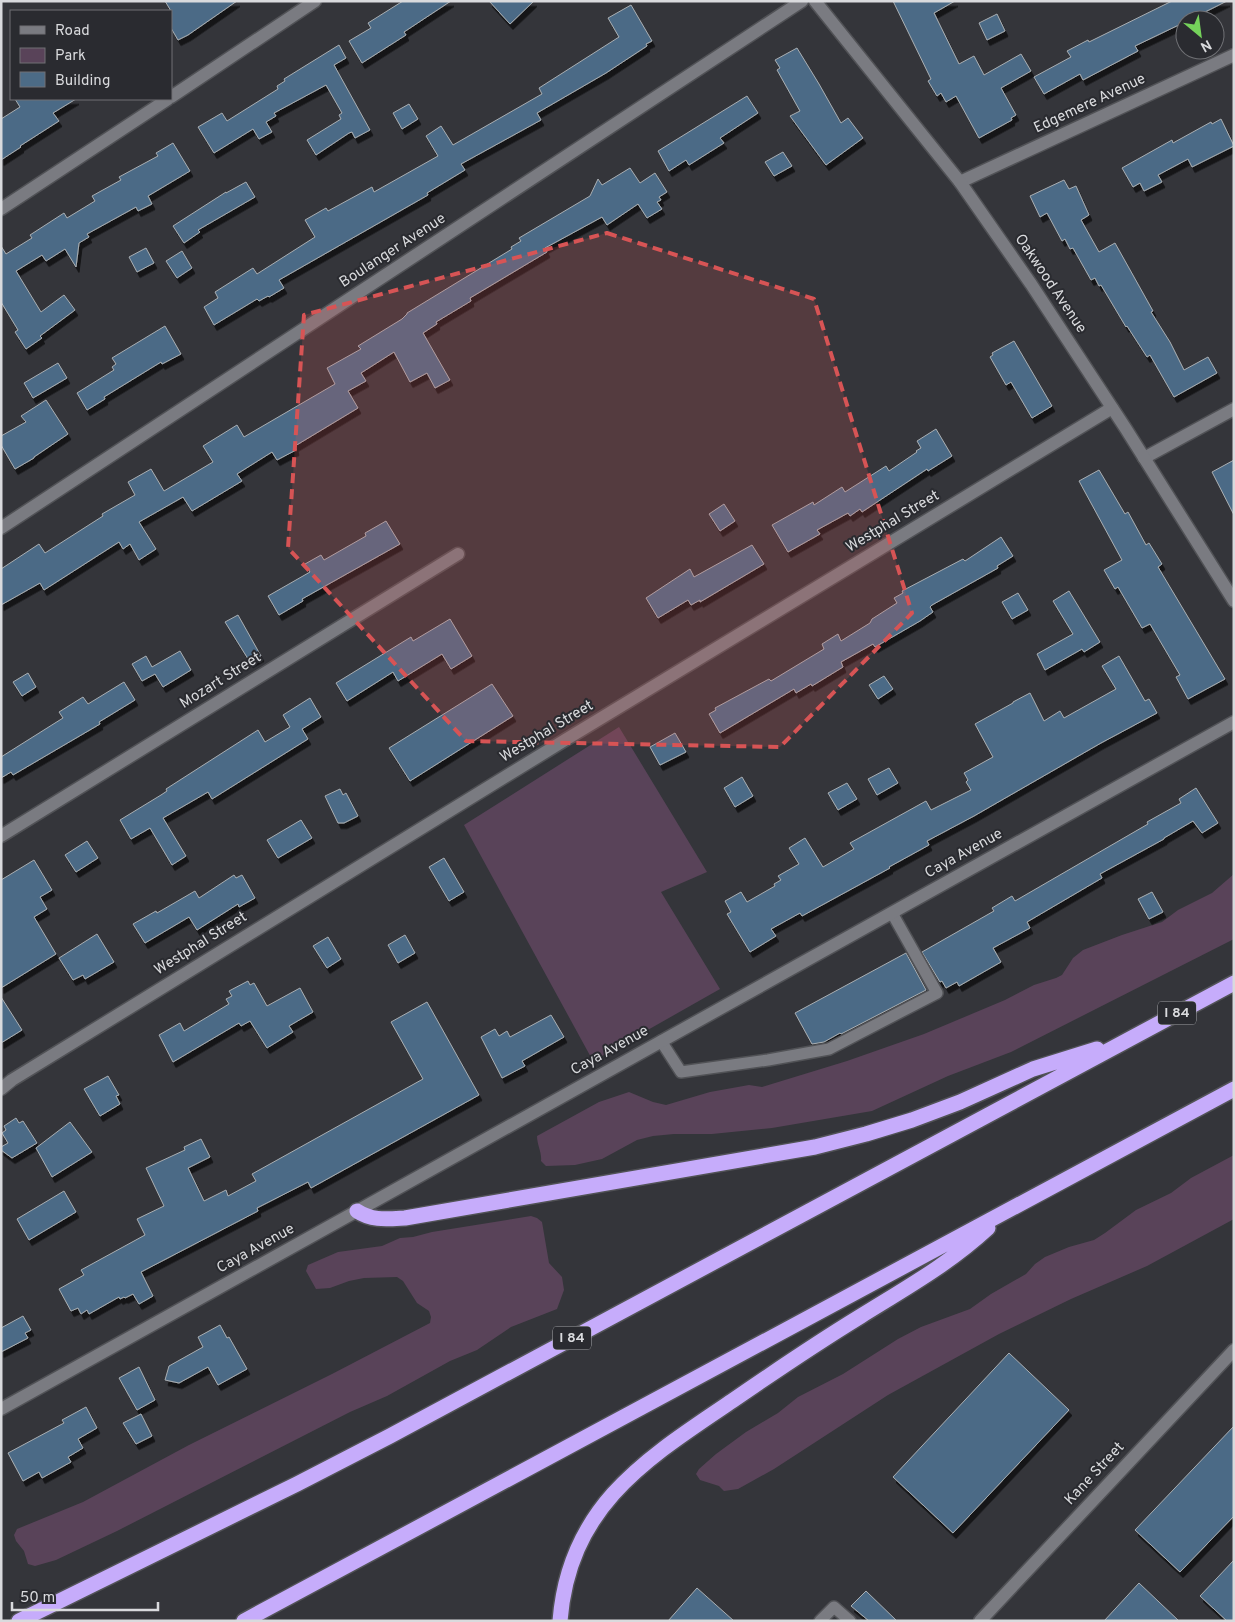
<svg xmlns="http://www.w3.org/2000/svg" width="1235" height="1622" viewBox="0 0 1235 1622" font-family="Overpass,sans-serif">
<defs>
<filter id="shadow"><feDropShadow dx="3" dy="5.5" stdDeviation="0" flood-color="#0009"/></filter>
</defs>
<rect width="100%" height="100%" fill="#34353a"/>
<path fill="#594359" d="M619,727l88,145 -46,20 59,97 -127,72 -129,-236z
M1234,874v65l-223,113 -63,24 -76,35 -100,17 -60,6h-38l-21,2 -16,4 -35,19 -27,6 -29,1 -5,-5c1,-9 -4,-16 -4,-25l62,-34 30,-10 24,10 13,3 44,-13 39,-7 13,2 85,-26 77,-27 81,-34 29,-15 22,-7 6,-3 11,-17 10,-8 39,-15 40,-13 16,-12 34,-17z
M1234,1155v64l-87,47 -76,33 -72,35 -111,61 -114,74 -36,20 -14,2 -5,-5 -19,-6 -4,-6 3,-5 17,-15 30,-22 32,-19 20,-16 45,-23 55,-35 23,-12 49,-18 21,-15 35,-20 9,-10 10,-7 24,-10 25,-7 11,-7 31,-23 35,-17 20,-15z
M531,1216l6,2 5,4 7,41 13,14 2,13 -7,19 -46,18 -34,23 -27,11 -63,35 -37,16 -233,119 -61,29 -21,6 -7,-2 -4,-13 -8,-10 -2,-6 3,-6 66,-27 106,-57 143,-71 98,-51 1,-6 -2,-6 -12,-8 -14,-22 -6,-4 -33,1 -15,3 -19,7 -14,1 -10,-18 2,-6 30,-13 44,-6 18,-8 13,-1 19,-5z"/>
<path fill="#4c6b86" stroke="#a9aeb2" filter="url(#shadow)" d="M165,1h72l-49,34 -10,5 -7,-12v-17z
M403,1h48l-47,31 2,3 -44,28 -13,-22 22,-13 -3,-5z
M489,1h45l-24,23z
M893,1h62l-21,12 25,51 15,-8 10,19 37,-21 10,17 -30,17 15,27 -5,3 1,2 -33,18 -23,-42 -10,6 -5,-9 -4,3 -9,-15 3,-2z
M1172,1h55l-38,19h-4v2l-50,24 3,5 -55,29 -3,-6 -36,20 -10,-17 37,-20 -4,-6 21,-11 1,2z
M631,5l21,36 -6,3 1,2 -41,27 -69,40 4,7 -80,44 4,6 -38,23 1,2 -149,85 5,8 -15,9 -1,-1 -9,5 -2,-2 -43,26 -10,-18 14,-9 -3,-6 38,-24 4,6 58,-37 -10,-17 21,-12 2,3 44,-24 2,5 64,-36 -12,-20 15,-10 12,19 89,-51 -3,-6 80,-51 -11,-19z
M997,14l8,17 -18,9 -8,-17z
M339,45l7,13 -12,7 36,65 -15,8 -3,-6 -3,1 -33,22 -9,-15 34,-21 -2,-4 3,-2 -16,-28 -52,28 2,3 -10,6 6,10 -13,7 -6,-10 -39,24 -16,-26 24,-14 5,8 51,-32 -1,-3 8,-5 -1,-2z
M797,48l22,36 22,39 7,-5 15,20 -37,27 -36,-49 10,-5 -23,-41 3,-2 -5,-8z
M747,96l11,17 -38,25 4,5 -35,22 -3,-5 -17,11 -11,-20z
M15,99h61l-23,14 6,8 -39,25 1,1 -20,13v-41l19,-12z
M409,104l9,15 -16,10 -9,-16z
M1221,119l13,27 -42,21 -4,-8 -30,16 4,7 -18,9 -4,-8 -7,4 -11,-19 50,-28 1,3 38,-21 1,2z
M173,143l17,28 -42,25 4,8 -14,7 -2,-4 -49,27 2,3 -10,6 -3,24 -11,-18 -19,12 -4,-6 -26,16 25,41 23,-17 11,15 -35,26 2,2 -16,11 -11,-17 3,-2 -17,-28v-56l5,8 26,-16 -2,-3 34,-22 3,5 28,-17 -3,-5 29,-16 -2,-3 39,-21 -2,-3z
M783,152l9,14 -18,10 -9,-14z
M630,168l10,15 15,-10 12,19 -8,5 2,3 -4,2 5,7 -15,9 -9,-14 -31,21 -5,-8 -57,31 2,4 -77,46 1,3 -35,21 1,2 -14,9 27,47 -15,8 -8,-15 -17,9 -16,-30 -33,21 5,8 -18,10 10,17 -63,38 1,4 -19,10 -5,-8 -35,22 5,7 -50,30 -9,-14 -44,25 17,27 -17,11 -9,-16 -7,5 -4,-7 -75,48 -4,-7 -39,22v-36l38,-25 6,9 58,-37 -1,-2 33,-19 -7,-13 23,-13 13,22 49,-29 -10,-16 34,-21 7,12 91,-53 -8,-16 34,-19 -3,-3 44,-27 5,-5v-1l105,-64 -1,-2 10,-6 -2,-3 71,-42 8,-17 4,6z
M1064,180l5,9 7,-3 13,29 -8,5 18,32 16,-9 38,68 -2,1 19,30 14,28 24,-13 9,16 -43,24 -24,-42 -3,2 -20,-31 -1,1 -25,-42 -2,1 -4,-8 -4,2 -18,-32 -3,1 -5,-10 -3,2 -15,-28 -7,4 -10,-21z
M246,182l9,15 -57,33 2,2 -16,11 -11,-17 53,-34v1z
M146,248l8,15 -17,9 -8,-15z
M182,251l10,17 -15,10 -11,-17z
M165,326l16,28 -19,10 -1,-2 -57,35 1,2 -18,11 -10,-17 37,-23 -2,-3 4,-3 -4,-6z
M1014,341l38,65 -20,12 -21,-36 -5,3 -16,-28 3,-2 -1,-2z
M58,363l9,15 -34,20 -9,-15z
M46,400l22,34 -34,23v1l-19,11 -14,-24v-9l25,-14 -5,-6z
M936,429l16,27 -24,15 -1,-2 -65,43 -2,-3 -10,7 -2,-3 -31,17 3,4 -32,18 -16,-27 41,-23 1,3 28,-18 3,5 41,-26 3,5 28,-19 -1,-1 5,-3 -4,-7z
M1234,460v55l-22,-43z
M1099,470l26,44 3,-2 18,33 3,-2 13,21 -4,3 67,112 -37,20 -12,-22 4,-2 -30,-51 -8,4 -24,-41 -3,2 -11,-19 18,-10 -43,-79z
M724,504l11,17 -15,10 -11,-17z
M386,521l14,23 -98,55 1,2 -24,14 -11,-19 42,-24 -5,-8 16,-9 3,5 42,-24 -1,-3z
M1001,537l12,19 -16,10 1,2 -66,37 -2,2 3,5 -13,9 -45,26 -2,-3 -32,18 2,5 -31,19 -1,-2 -15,9 -2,-4 -74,44 -11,-19 7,-4 -1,-2 54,-29 2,2 53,-32 -2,-5 16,-10 3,7 29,-18 2,-4 25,-16 -3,-5 9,-5 -1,-2 61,-32 2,2z
M752,545l12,19 -64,38v-2l-9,5 -3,-5 -30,18 -12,-20 44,-29 4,8z
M1069,591l31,51 -16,10 -2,-3 -37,21 -8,-16 36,-20 -20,-33z
M1018,593l10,17 -16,9 -10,-17z
M238,615l23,41 -11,6 -25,-40z
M450,619l22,37 -21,13 -9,-15 -44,27 -5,-9 -46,29 -11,-18 75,-46 2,4z
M180,651l11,19 -28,17 -8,-13 -13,7 -10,-17 14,-8 6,11z
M1119,656l26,45 4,-2 8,14 -56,30 -127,73 -47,25 2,4 -40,22 1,1 -88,48 -2,-3 -29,16 5,7 -26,16 -23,-38 4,-2 -6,-11 16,-9 6,10 28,-16 -1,-2 7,-4 -3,-4 21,-12 -10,-16 16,-10 18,29 31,-18 -4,-6 76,-42 5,9 40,-20 -5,-8 2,-2 -4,-7 29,-16 -18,-33 38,-21v-1l17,-9 14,28 16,-10 4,7 52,-29 -14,-23z
M28,673l8,14 -14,9 -9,-14z
M884,676l9,13 -15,10 -9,-14z
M124,682l11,18 -36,22 1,2 -87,51 -2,-3 -10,6v-21l62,-39 -4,-6 24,-15 5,7z
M492,684l21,32 -103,65 -21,-33z
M310,698l11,19 -19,12 6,10 -96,60 -4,-7 -45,26 23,38 -14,9 -22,-37 -19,11 -11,-19 41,-25 6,-4 -1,-2 92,-59 7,12 25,-15 -7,-12z
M675,733l11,19 -26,13 -10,-18z
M889,768l9,15 -21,12 -9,-16z
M742,777l11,19 -18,11 -11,-19z
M847,783l10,16 -19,11 -10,-17z
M1196,788l22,35 -16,10 -9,-12 -29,17v1l-64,35 2,4 -75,44 3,6 -37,20 8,14 -42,24 -2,-4 -11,6 -4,-7 -2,1 -18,-30 72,-41 -2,-3 20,-12 3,5 133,-77 -1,-2 34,-19 -2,-4z
M340,789l3,6 3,-2 12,23 -14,7h-6l-13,-27z
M301,820l11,18 -34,20 -11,-18z
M87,841l11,17 -22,14 -11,-17z
M444,858l20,34 -15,9 -20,-34z
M34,860l18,30 -12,7 7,12 -13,8 22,37 -55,34v-108z
M234,875l2,3 6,-3 13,23 -16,9 -1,-3 -41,26 -8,-13 -44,26 -12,-19 23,-13 1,2 38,-22 4,7z
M1152,892l11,20 -14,7 -11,-20z
M97,934l17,28 -29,17 -2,-4 -10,5 -14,-22z
M405,935l10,18 -17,10 -10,-18z
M328,937l13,22 -14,9 -14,-22z
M906,953l20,37 -85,44 -1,-1 -16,9 -12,2 -17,-31z
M248,981l2,4 4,-2 13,23 33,-18 13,24 -24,14 4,6 -26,16 -17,-27 -9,5 -2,-3 -66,39 -14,-27 21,-12 4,8 45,-27 -3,-5 6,-3 -3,-5z
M1,997l21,33 -21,13z
M427,1002l52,93 -168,93 -3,-6 -51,26 1,3 -117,61 12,24 -14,8 -6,-10 -8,4 -1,-1 -4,2 -1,-2 -30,17 -2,-4 -6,4 -3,-6 -7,3 -12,-22 25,-14 -3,-5 64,-35 -8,-16 27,-13 -18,-38 39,-18 -1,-3 17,-8 9,18 -22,11 16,33 22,-11 2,6 28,-15 -4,-7 171,-95 -32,-57z
M551,1015l13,22 -42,24 3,5 -23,12 -21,-41 14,-8 4,7 8,-5 3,6z
M108,1076l11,19 -3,1 4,8 -20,12 -16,-27z
M16,1118l3,5 4,-2 14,22 -25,15 -11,-8v-3l7,-4 -6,-10 4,-3 -2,-4z
M70,1122l22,30 -40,25 -16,-29z
M64,1191l12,21 -47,28 -12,-21z
M23,1316l8,14 -6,3 3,5 -27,14v-24z
M220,1325l7,13 2,-1 18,32 -29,16 -10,-18 -29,16 -14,-3 4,-14 34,-19 -5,-10z
M1009,1353l60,57 -116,123 -60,-56z
M139,1367l16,33 -18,10 -18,-32z
M86,1407l11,21 -19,11 5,9 -15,9 3,5 -29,16 -3,-6 -16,9 -15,-28 56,-30 -2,-3z
M141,1414l11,22 -16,8 -13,-21z
M1234,1426v90l-54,56 -45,-42z
M1234,1560v61h-7l-27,-25z
M1139,1583l40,38h-75z
M697,1588l37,33h-66z
M866,1591l31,30h-28l-18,-15z"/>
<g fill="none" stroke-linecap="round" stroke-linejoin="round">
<g stroke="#515256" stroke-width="14">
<path id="service" d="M661,1041l20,31 87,-12 61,-11 108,-56 -45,-80
M820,1621l14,-14 16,14"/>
</g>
<g stroke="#515256" stroke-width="15">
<path id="minor" d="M171,97l144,-96
M960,182l274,-127
M1,209l167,-110
M1144,458l90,-49
M1,528l801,-527
M1,836l457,-282
M1,1089l11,-9 553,-340 547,-332
M357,1211l877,-489"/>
</g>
<g stroke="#515256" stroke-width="15">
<path id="tertiary" d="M815,1l145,181 71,102 95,145 108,172
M980,1621l254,-271"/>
</g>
<g stroke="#515256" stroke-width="15">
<path id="secondary" d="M1,1409l356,-198"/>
</g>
<g stroke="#515256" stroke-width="18">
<path id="motorway" d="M357,1211c15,10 30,8 48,7l410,-71 51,-13 46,-14 48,-18 73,-33 64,-20
M19,1621l278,-137 93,-48 844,-453
M244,1621l990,-532
M560,1621c9,-115 86,-162 172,-220 42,-29 85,-58 129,-85 45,-28 88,-52 127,-88"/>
</g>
<use href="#service" stroke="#7a7b81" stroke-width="11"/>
<use href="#minor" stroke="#7a7b81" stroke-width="12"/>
<use href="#tertiary" stroke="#7a7b81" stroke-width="12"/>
<use href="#secondary" stroke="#7a7b81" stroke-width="12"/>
<use href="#motorway" stroke="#c6acfb" stroke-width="15"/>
</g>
<path fill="#d75455" fill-opacity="0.2" stroke="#d75455" stroke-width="4" stroke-dasharray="10 6" stroke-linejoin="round" d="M607,233l207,66 98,314 -132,134 -314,-6 -178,-193 16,-233z"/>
<g text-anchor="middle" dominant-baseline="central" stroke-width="4" stroke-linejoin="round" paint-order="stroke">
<g fill="#2a2b30" stroke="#a4a6a9" stroke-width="1">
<rect x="1158" y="1001.5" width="38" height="23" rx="4"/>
<rect x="553" y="1326.5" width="38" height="23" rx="4"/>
</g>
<g font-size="14" font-weight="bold" fill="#d9dadd">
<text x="1177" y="1013">I 84</text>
<text x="572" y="1338">I 84</text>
</g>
<g font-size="15" fill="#d9dadd" stroke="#2a2b30">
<text transform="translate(1090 104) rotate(-25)">Edgemere Avenue</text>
<text transform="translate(393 251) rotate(-33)">Boulanger Avenue</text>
<text transform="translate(1050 284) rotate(56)">Oakwood Avenue</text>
<text transform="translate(893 522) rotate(-31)">Westphal Street</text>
<text transform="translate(221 681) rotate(-32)">Mozart Street</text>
<text transform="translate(547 732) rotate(-31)">Westphal Street</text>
<text transform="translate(964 854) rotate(-29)">Caya Avenue</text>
<text transform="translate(201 944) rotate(-32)">Westphal Street</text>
<text transform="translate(610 1051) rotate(-29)">Caya Avenue</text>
<text transform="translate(256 1249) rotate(-29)">Caya Avenue</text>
<text transform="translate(1095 1474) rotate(-47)">Kane Street</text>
</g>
</g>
<rect width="1235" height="1622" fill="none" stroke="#d9dadd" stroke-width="5"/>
<rect x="10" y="10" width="162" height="90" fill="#2a2b30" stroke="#707175"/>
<rect x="20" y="26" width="25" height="8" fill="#7a7b81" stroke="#707175"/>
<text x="55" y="35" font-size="15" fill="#d9dadd">Road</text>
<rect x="20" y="48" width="25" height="15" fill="#594359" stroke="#707175"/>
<text x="55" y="60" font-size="15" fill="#d9dadd">Park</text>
<rect x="20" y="72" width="25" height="15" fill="#4c6b86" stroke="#707175"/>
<text x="55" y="85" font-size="15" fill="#d9dadd">Building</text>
<g transform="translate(1200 35) rotate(151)"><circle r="24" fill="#2a2b30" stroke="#707175"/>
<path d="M0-4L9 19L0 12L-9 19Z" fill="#75d25b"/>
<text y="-8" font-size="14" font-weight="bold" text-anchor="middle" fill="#d9dadd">N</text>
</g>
<path d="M12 1602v8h146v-8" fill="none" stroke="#d9dadd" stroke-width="2.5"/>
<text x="20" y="1602" font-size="15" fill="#d9dadd" stroke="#2a2b30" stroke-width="4" paint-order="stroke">50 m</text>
</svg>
